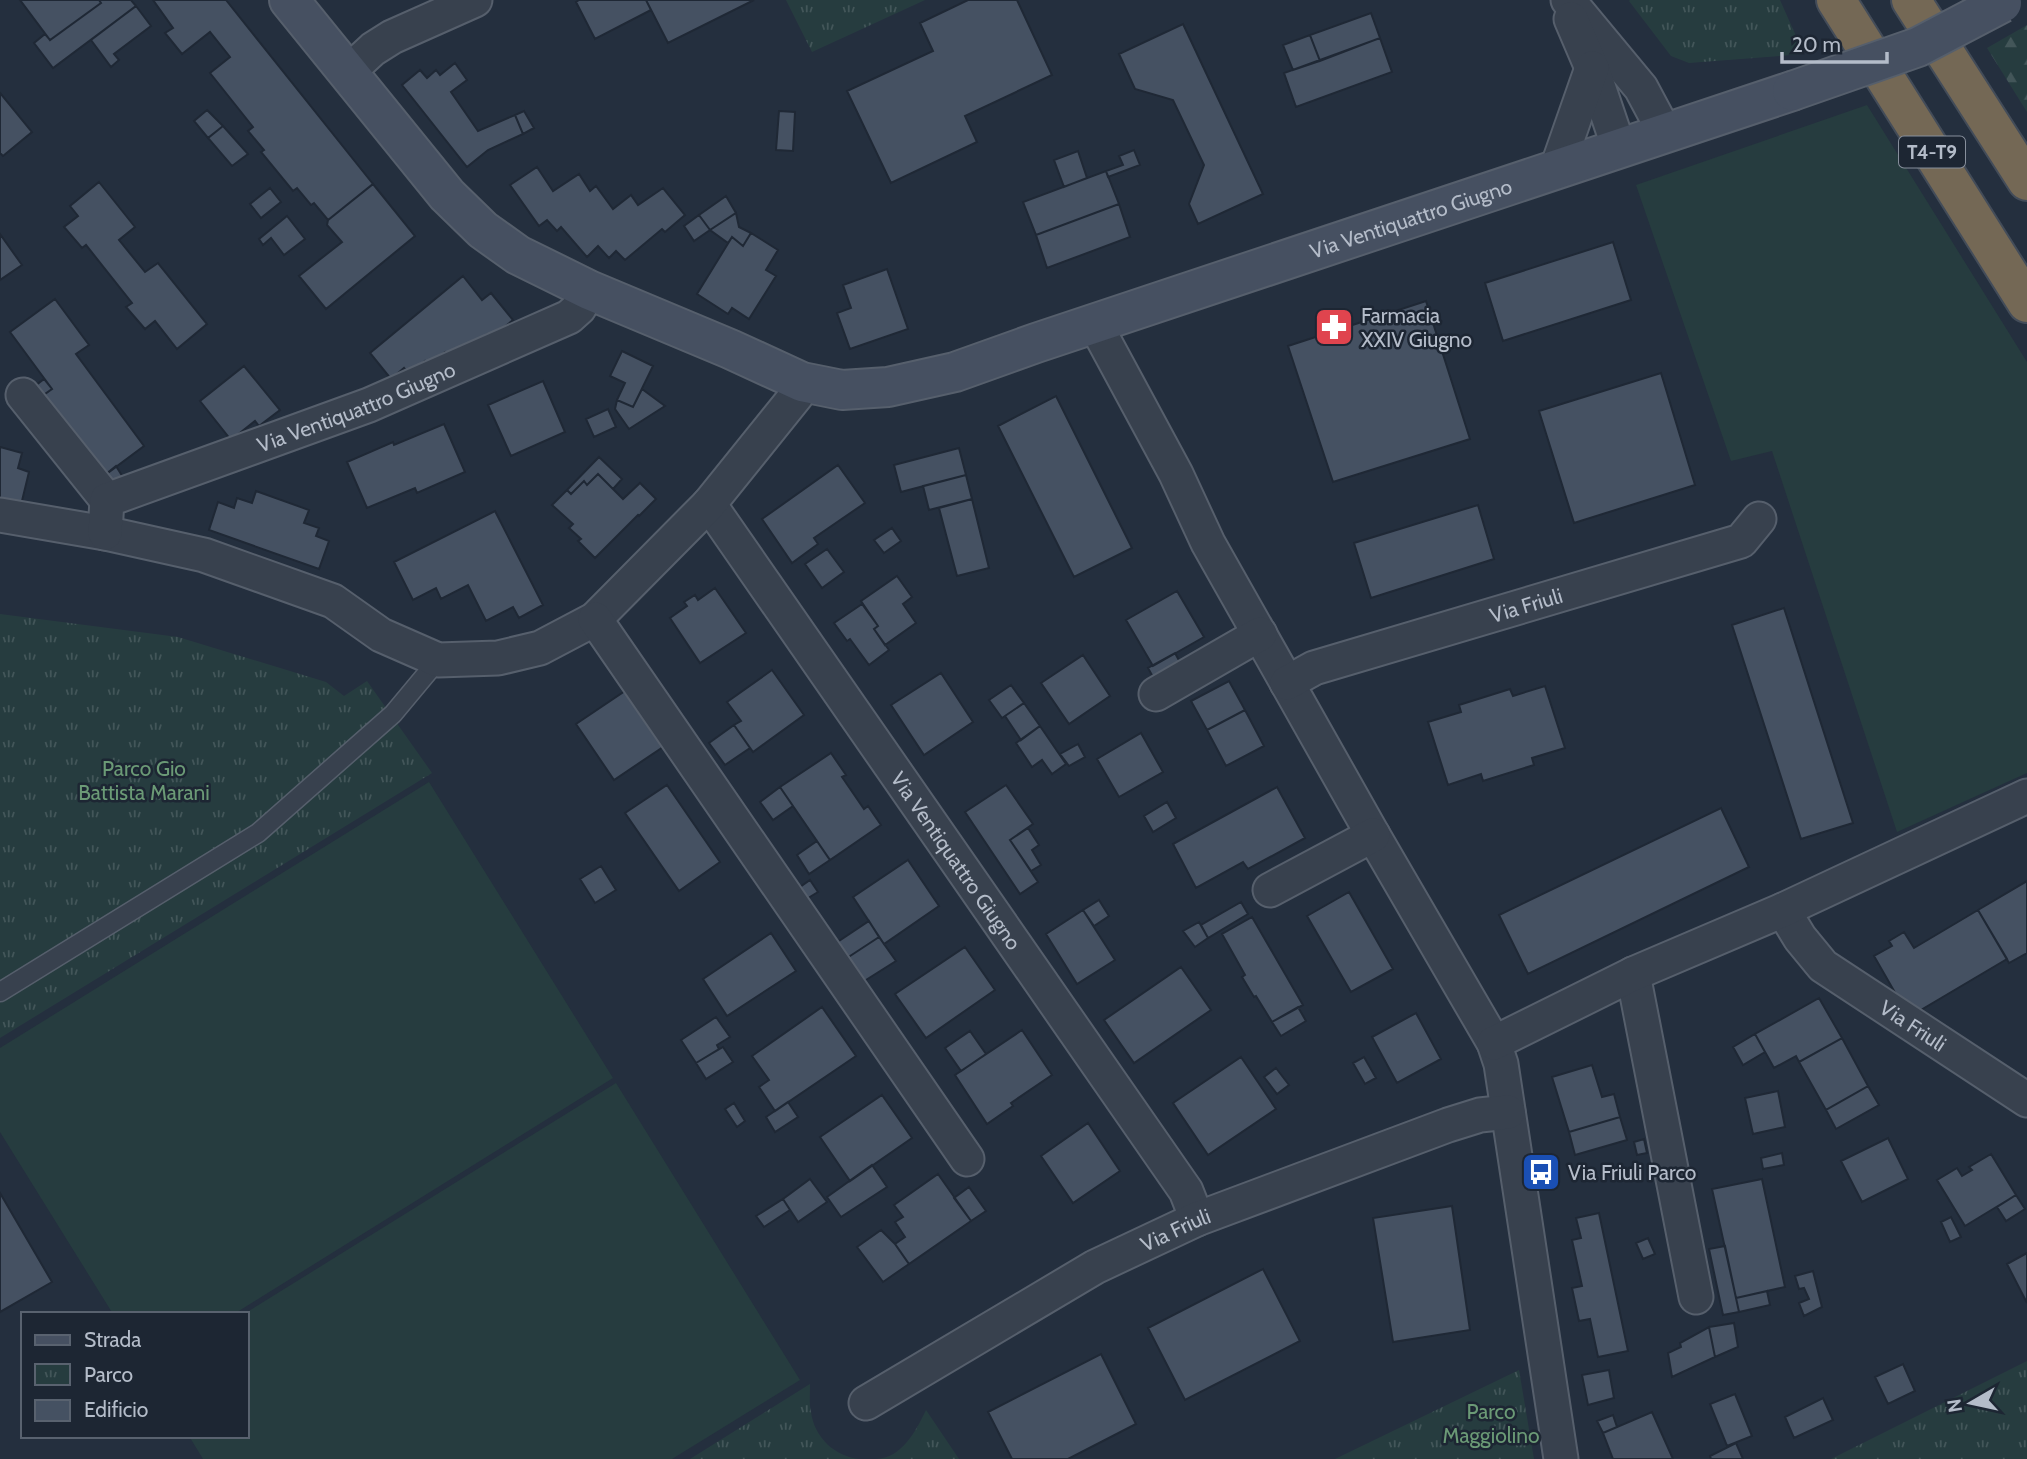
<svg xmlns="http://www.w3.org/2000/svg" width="2027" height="1459" viewBox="0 0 2027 1459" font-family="Cabin,sans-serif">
<defs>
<pattern id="forest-firs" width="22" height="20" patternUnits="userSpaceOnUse" patternTransform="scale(1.75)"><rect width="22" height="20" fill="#263c3f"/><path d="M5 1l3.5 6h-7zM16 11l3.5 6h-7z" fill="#435659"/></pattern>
<pattern id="park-tufts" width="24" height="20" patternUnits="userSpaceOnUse" patternTransform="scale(1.75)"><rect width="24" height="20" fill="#263c3f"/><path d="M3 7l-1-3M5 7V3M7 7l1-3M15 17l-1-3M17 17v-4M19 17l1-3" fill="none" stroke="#435659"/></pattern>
</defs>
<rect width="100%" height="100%" fill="#242f3e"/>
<path fill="#263c3f" d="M1867,105l160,257v411l-130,59 -125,-381 -41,10 -95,-276z
M429,782l184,296 -379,236h-121l-113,-182v-84z
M616,1083l184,297 -128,79h-469l-14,-23h58v-122h-3z"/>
<path fill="url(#forest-firs)" d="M2027,25v87l-40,-64z"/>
<path fill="url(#park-tufts)" d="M786,0h139l-113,52z
M1630,0h150l24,54 -115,9 -18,-7 -42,-55z
M0,614l178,23 148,45 18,14 23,-15 65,92 -432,265z
M2027,1361v98h-196z
M1519,1370l15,89h-199z
M810,1384c0,9 -1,19 1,28 3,25 24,45 49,47h-170z
M926,1410l33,49h-83c26,-1 40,-28 50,-49z"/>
<path fill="#455162" stroke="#1f2835" stroke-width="2" d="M20,0h79l2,3 -51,37z
M99,0h32l5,6 -83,62 -19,-25 11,-9 5,6 51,-37z
M153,0h73l147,184 -45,36 -14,-17 -3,2 -14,-17 -4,3 -32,-39 3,-2 -16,-19 5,-4 -43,-54 20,-16 -20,-25 -28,22 -17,-21 8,-5z
M579,0h67l5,10 -56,29 -19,-37z
M646,0h108l-86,43z
M968,0h49l35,75 -87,41 12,26 -86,41 -44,-92 86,-40 -13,-28z
M136,6l15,20 -37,28 5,6 -8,7 -20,-27z
M1371,13l9,25 -60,23 -10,-26z
M1183,24l80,170 -65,30 -9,-20 15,-39 -31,-65 -38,-11 -16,-35z
M1310,35l10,26 -27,9 -10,-25z
M1380,38l12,34 -96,35 -12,-34z
M455,63l12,17 -16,12 27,39 37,-16 8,19 -35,16 -21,17 -65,-82 18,-15 7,8 9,-8 4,5z
M0,93l32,39 -29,24 -3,-3z
M207,110l16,16 -15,12 -14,-17z
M524,111l10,17 -11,6 -8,-19z
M779,111l16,1 -2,39 -17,-1z
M223,126l25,28 -16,12 -24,-28z
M1134,150l6,15 -32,12 -2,-6 17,-6 -4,-9z
M1078,151l9,27 -23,9 -10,-27z
M537,167l16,24 26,-17 11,17 6,-5 17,23 18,-14 7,10 25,-17 22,27 -20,17 -3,-3 -37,31 -9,-9 -7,7 -11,-12 -11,11 -26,-30 -4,4 -10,-11 -8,6 -29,-41z
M1106,171l13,33 -83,31 -13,-33z
M99,182l36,45 -16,13 26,32 13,-9 49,61 -30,25 -22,-28 -10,8 -19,-22 6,-4 -46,-58 -4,3 -18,-21 14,-11 -8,-10z
M373,184l42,52 -89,73 -27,-33 43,-34 -15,-17 1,-5z
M270,188l11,14 -20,16 -11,-14z
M726,196l10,17 -26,17 -11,-15z
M1119,204l11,33 -83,31 -11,-33z
M736,213l3,14 12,6 -8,13 -11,-9 -4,6 -18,-13z
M699,215l11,15 -16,11 -10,-15z
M287,216l18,23 -21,16 -13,-17 -8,7 -4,-6z
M751,233l27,17 -12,20 10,6 -27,43 -17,-11 -4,6 -31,-20 35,-57 11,9z
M0,234l22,31 -22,15z
M1613,242l18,58 -128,41 -18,-58z
M887,269l21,60 -58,20 -13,-36 14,-5 -8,-23z
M463,276l19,24 9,-7 22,27 -22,18 -4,-4 -17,14 -4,-4 -16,13 -5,-5 -16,14 -4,-5 -16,13 -5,-6 -13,11 -21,-26z
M55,299l34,46 -13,9 68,92 -43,32 -59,-82 10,-7 -42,-57z
M1426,301l44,138 -137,43 -45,-136z
M622,351l31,15 -20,41 -16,-7 8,-17 -15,-7z
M244,366l36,44 -21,16 -4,-5 -24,19 -31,-39z
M1661,373l34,112 -121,38 -35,-112z
M44,379l8,10 -10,7 -7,-10z
M543,381l22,51 -54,24 -23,-51z
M642,389l23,17 -36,23 -14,-20 2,-9 16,7z
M1056,396l76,152 -58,29 -76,-151z
M608,409l8,18 -22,10 -8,-18z
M444,424l21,48 -48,21 -2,-5 -48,20 -20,-46 46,-20 1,3z
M0,447l22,6 -4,15 11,4 -8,33 -21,-6z
M959,448l7,27 -65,17 -7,-27z
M599,457l23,22 -9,10 -15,-15 -11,11 -3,-4 -13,13 -4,-4z
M838,465l27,38 -51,35 4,6 -26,19 -30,-44z
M116,466l13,21 -28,-9z
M598,474l25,25 17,-16 16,16 -17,17 -1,-1 -43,43 -17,-17 3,-2 -12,-11 4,-4 -21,-19 15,-15 4,4 13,-13 3,4z
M966,475l6,24 -43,11 -6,-24z
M256,491l53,19 -5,13 15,5 -3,8 13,5 -10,28 -110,-39 9,-28 16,6 3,-10 15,5z
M972,499l17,69 -32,8 -18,-68z
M1478,505l16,54 -123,39 -17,-55z
M495,511l48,94 -24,13 -6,-11 -27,14 -18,-36 -27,14 -5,-11 -23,12 -19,-38z
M892,528l9,13 -17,12 -10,-13z
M827,549l17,23 -22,16 -17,-24z
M897,576l15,21 -9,7 13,19 -31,22 -11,-16 4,-3 -17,-25z
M715,588l31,45 -46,30 -30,-45 17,-12 -3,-4 11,-7 3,5z
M1177,591l27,46 -51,29 -27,-46z
M862,604l16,22 -4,3 15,21 -20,15 -19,-26 -3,2 -13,-18z
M1784,608l69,215 -52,16 -69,-214z
M1175,653l7,13 -29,11 -5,-9z
M1083,655l27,41 -41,28 -28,-41z
M772,670l32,45 -51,37 -19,-27 7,-4 -14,-19z
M941,673l32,49 -49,33 -33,-50z
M1229,681l16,29 -38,20 -16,-29z
M1011,685l13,18 -22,15 -13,-18z
M1545,686l20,62 -33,10 2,7 -51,16 -2,-7 -33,11 -20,-63 33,-10 -2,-7 51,-16 3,7z
M631,687l38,56 -55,37 -38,-56z
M1024,703l16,23 -19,14 -16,-24z
M1245,710l19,36 -38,20 -19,-36z
M734,725l16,23 -25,17 -16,-22z
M1040,726l26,38 -14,10 -10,-14 -10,7 -16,-24z
M1141,733l22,39 -44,25 -22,-38z
M1078,744l7,13 -16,9 -9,-12z
M831,753l15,22 -4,2 22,32 4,-3 13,19 -51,35 -50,-73z
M667,785l53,77 -41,29 -54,-78z
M1006,785l27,39 -23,16 28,42 -18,12 -55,-82z
M780,787l13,19 -20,14 -13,-18z
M1277,787l28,51 -57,31 -5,-7 -47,26 -23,-44z
M1167,802l9,16 -23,14 -9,-16z
M1721,808l28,59 -221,107 -29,-59z
M1028,828l11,17 -7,5 9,15 -10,6 -21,-31z
M817,841l13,19 -21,14 -12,-19z
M908,860l31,46 -55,38 -31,-47z
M601,866l15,24 -21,13 -15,-24z
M810,880l8,12 -18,11 -7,-11z
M2027,881v72l-18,10 -31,-53z
M1349,892l44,77 -42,23 -44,-76z
M1099,900l10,16 -15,10 -11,-16z
M1241,902l7,12 -40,24 -7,-13z
M1083,910l32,50 -38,24 -31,-50z
M1978,910l29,49 -98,58 -35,-61 18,-10 -3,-5 15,-9 10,16z
M1252,917l51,88 -31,17 -16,-26 -2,1 -12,-20 3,-2 -23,-41z
M869,921l10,16 -38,25 -11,-15z
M1199,922l9,16 -13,9 -12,-16z
M771,933l25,38 -69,45 -24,-37z
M879,937l17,24 -38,24 -17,-23z
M965,947l30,43 -69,48 -31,-44z
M1181,967l30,43 -77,53 -30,-43z
M1819,998l23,40 -43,24 -3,-6 -22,12 -19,-34z
M822,1007l34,49 -81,55 -16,-24 10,-7 -17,-24z
M1298,1007l8,14 -25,15 -9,-14z
M1416,1013l25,46 -44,24 -25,-46z
M716,1017l14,20 -13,8 2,4 -23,14 -15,-23z
M1022,1030l30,45 -41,28 2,3 -26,18 -32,-49z
M970,1031l16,23 -25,17 -16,-23z
M1755,1034l10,18 -22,13 -10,-18z
M1842,1038l26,48 -42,24 -27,-48z
M723,1047l10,15 -27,17 -10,-16z
M1241,1057l35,52 -68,46 -35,-52z
M1364,1057l12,21 -11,6 -12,-21z
M1592,1065l10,32 12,-3 6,23 -51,15 -17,-55z
M1276,1068l13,17 -12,9 -13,-17z
M1868,1086l11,19 -43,24 -10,-19z
M1778,1091l7,36 -32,7 -8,-36z
M882,1095l30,43 -62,43 -30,-44z
M788,1102l10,15 -23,15 -9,-15z
M734,1103l11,18 -8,6 -12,-18z
M1620,1117l7,23 -52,15 -6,-23z
M1088,1123l32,48 -47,32 -32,-47z
M1888,1138l20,41 -46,23 -21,-41z
M1644,1139l3,14 -10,2 -3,-13z
M1782,1153l2,12 -21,4 -2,-11z
M1991,1154l25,41 -51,31 -28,-46 20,-12 5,8 10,-6 -3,-3z
M872,1165l15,22 -46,30 -14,-20z
M938,1174l33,47 -62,43 -14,-20 10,-7 -10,-15 8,-5 -9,-12z
M810,1179l17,23 -29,20 -15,-23z
M1762,1179l23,108 -49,11 -24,-109z
M969,1187l17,24 -15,10 -17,-23z
M0,1193l52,89 -52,30z
M2016,1195l9,14 -19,12 -9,-14z
M783,1199l7,11 -26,17 -8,-11z
M1452,1206l18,124 -77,12 -20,-124z
M1599,1213l29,138 -30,6 -8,-38 -11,2 -7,-33 10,-2 -10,-46 9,-2 -5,-20z
M1951,1217l10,20 -11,5 -9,-20z
M881,1230l14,14 14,20 -26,18 -26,-35z
M1648,1238l7,16 -12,5 -7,-16z
M1725,1246l14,66 -16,3 -14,-66z
M2027,1253v50l-20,-39z
M1263,1269l37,72 -115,59 -37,-72z
M1813,1271l9,36 -18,9 -5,-13 10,-4 -5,-11 -5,1 -4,-13z
M1767,1291l3,14 -31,7 -3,-14z
M1734,1323l4,24 -23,10 -6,-30z
M1709,1327l6,30 -43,20 -4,-24 13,-6 -1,-4z
M1101,1354l35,70 -68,35h-56l-24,-47z
M1903,1364l12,27 -27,13 -13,-27z
M1609,1370l5,28 -26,7 -6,-30z
M1735,1394l17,42 -25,10 -17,-42z
M1823,1398l10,22 -39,18 -9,-21z
M1652,1412l21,47h-60l-10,-26z
M1613,1415l4,12 -14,6 -6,-12z
M1736,1443l7,16h-32l-1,-3z"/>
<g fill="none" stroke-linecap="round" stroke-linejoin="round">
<g stroke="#565f6c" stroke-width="21">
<path id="lane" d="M0,992l258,-159 135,-119 45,-54"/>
</g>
<g stroke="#565f6c" stroke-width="37">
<g id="street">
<path d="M1568,0l73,88 24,45"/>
<path d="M1571,19l21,49 27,80"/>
<path d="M347,73l26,-24 19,-12 83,-37"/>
<path d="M1557,168l35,-100"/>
<path d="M1095,324l81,150 32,69 165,292 121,208 7,21 60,395"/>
<path d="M23,395l84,105"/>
<path id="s1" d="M709,504l477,687 11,28"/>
<path d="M0,515l105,18 99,22 129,46 48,34 57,25 60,-2 42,-10 55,-29 114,-115 87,-108 6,-14"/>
<path id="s2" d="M105,533l2,-33 262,-95 200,-88 10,-9 10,-18"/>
<path d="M595,619l372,540"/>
<path id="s3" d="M1287,683l27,-15 427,-127 18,-22"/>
<path d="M1156,694l104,-60"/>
<path d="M1270,890l103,-55"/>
<path id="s4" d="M1783,910l17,28 23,28 204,134"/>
<path d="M1633,974l63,323"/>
<path d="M1494,1043l139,-69 150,-64 244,-114"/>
<path id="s5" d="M866,1403l229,-136 102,-48 251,-94 32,-10 28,-3"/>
</g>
</g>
<g stroke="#565f6c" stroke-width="42">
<g id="secondary">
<path id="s6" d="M289,0l158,195 36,35 35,25 71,35 141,59 72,33 40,8 46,-3 67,-15 81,-29 756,-252"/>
</g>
</g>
<g stroke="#434c59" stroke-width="42">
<path id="highway" d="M1836,0l191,303
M1911,0l116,181"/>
</g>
<use href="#lane" stroke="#38414e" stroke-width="18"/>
<use href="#street" stroke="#38414e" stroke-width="33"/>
<use href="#secondary" stroke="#465061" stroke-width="38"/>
<use href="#highway" stroke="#746855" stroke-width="38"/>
<g stroke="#565f6c" stroke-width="42" stroke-linecap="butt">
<path id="secondary-bridge" d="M1792,91l126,-44 84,-44"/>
</g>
<use href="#secondary-bridge" stroke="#465061" stroke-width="38"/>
</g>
<defs>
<g id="pharmacy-square" transform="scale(2.0125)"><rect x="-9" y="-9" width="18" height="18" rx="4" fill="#e0444e" stroke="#1d2633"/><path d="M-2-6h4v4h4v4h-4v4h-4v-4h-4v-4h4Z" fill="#fff"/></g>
<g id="bus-square" transform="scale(2.0125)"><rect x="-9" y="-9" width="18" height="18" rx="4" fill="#1a4fb4" stroke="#1d2633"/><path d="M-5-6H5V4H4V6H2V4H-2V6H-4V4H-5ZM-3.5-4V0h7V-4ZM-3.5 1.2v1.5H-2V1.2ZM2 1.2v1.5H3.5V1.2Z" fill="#fff"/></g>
</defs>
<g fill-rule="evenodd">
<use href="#pharmacy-square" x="1334" y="327"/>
<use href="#bus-square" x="1541" y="1172"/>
</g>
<g text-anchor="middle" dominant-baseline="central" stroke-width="5" stroke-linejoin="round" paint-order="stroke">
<rect fill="#1d2633" stroke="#878f9c" stroke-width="2" x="1899" y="136.5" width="66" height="31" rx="5"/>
<g font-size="19" font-weight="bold" fill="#b4bcc9">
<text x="1932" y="152">T4-T9</text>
</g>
<g font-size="21" fill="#b4bcc9" stroke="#1d2633">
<text stroke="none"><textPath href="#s6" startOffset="1292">Via Ventiquattro Giugno</textPath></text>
<text stroke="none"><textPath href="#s2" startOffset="299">Via Ventiquattro Giugno</textPath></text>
<text stroke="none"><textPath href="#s3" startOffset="252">Via Friuli</textPath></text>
<text stroke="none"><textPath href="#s1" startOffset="434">Via Ventiquattro Giugno</textPath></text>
<text stroke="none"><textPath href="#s4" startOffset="177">Via Friuli</textPath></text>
<text stroke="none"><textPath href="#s5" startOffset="355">Via Friuli</textPath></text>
</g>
<g font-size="21" fill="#b4bcc9" stroke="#1d2633" text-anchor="start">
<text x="1361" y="315">Farmacia<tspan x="1361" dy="24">XXIV Giugno</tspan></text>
<text x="1568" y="1172">Via Friuli Parco</text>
</g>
<g font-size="21" fill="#6b9a76" stroke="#1d2633">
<text x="144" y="768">Parco Gio<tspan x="144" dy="24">Battista Marani</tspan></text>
<text x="1491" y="1411">Parco<tspan x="1491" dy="24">Maggiolino</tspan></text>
</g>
</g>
<rect x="21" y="1312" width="228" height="126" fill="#1d2633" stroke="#59626f" stroke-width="2"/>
<rect x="35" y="1335" width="35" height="10" fill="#465061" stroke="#59626f" stroke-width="2"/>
<text x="84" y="1347" font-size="21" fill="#b4bcc9">Strada</text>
<rect x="35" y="1364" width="35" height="21" fill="url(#park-tufts)" stroke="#59626f" stroke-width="2"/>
<text x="84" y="1382" font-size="21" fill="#b4bcc9">Parco</text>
<rect x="35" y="1400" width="35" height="21" fill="#455162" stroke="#59626f" stroke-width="2"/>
<text x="84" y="1417" font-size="21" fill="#b4bcc9">Edificio</text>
<g transform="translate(1971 1403) rotate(261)" stroke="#1d2633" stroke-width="5" paint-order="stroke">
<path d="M0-5L12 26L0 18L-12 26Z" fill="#b4bcc9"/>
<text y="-10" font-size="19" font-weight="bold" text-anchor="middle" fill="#b4bcc9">N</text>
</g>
<path d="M1782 52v10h105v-10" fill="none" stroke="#b4bcc9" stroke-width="3.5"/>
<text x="1792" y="52" font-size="21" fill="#b4bcc9" stroke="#1d2633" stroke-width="5" paint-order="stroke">20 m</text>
</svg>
